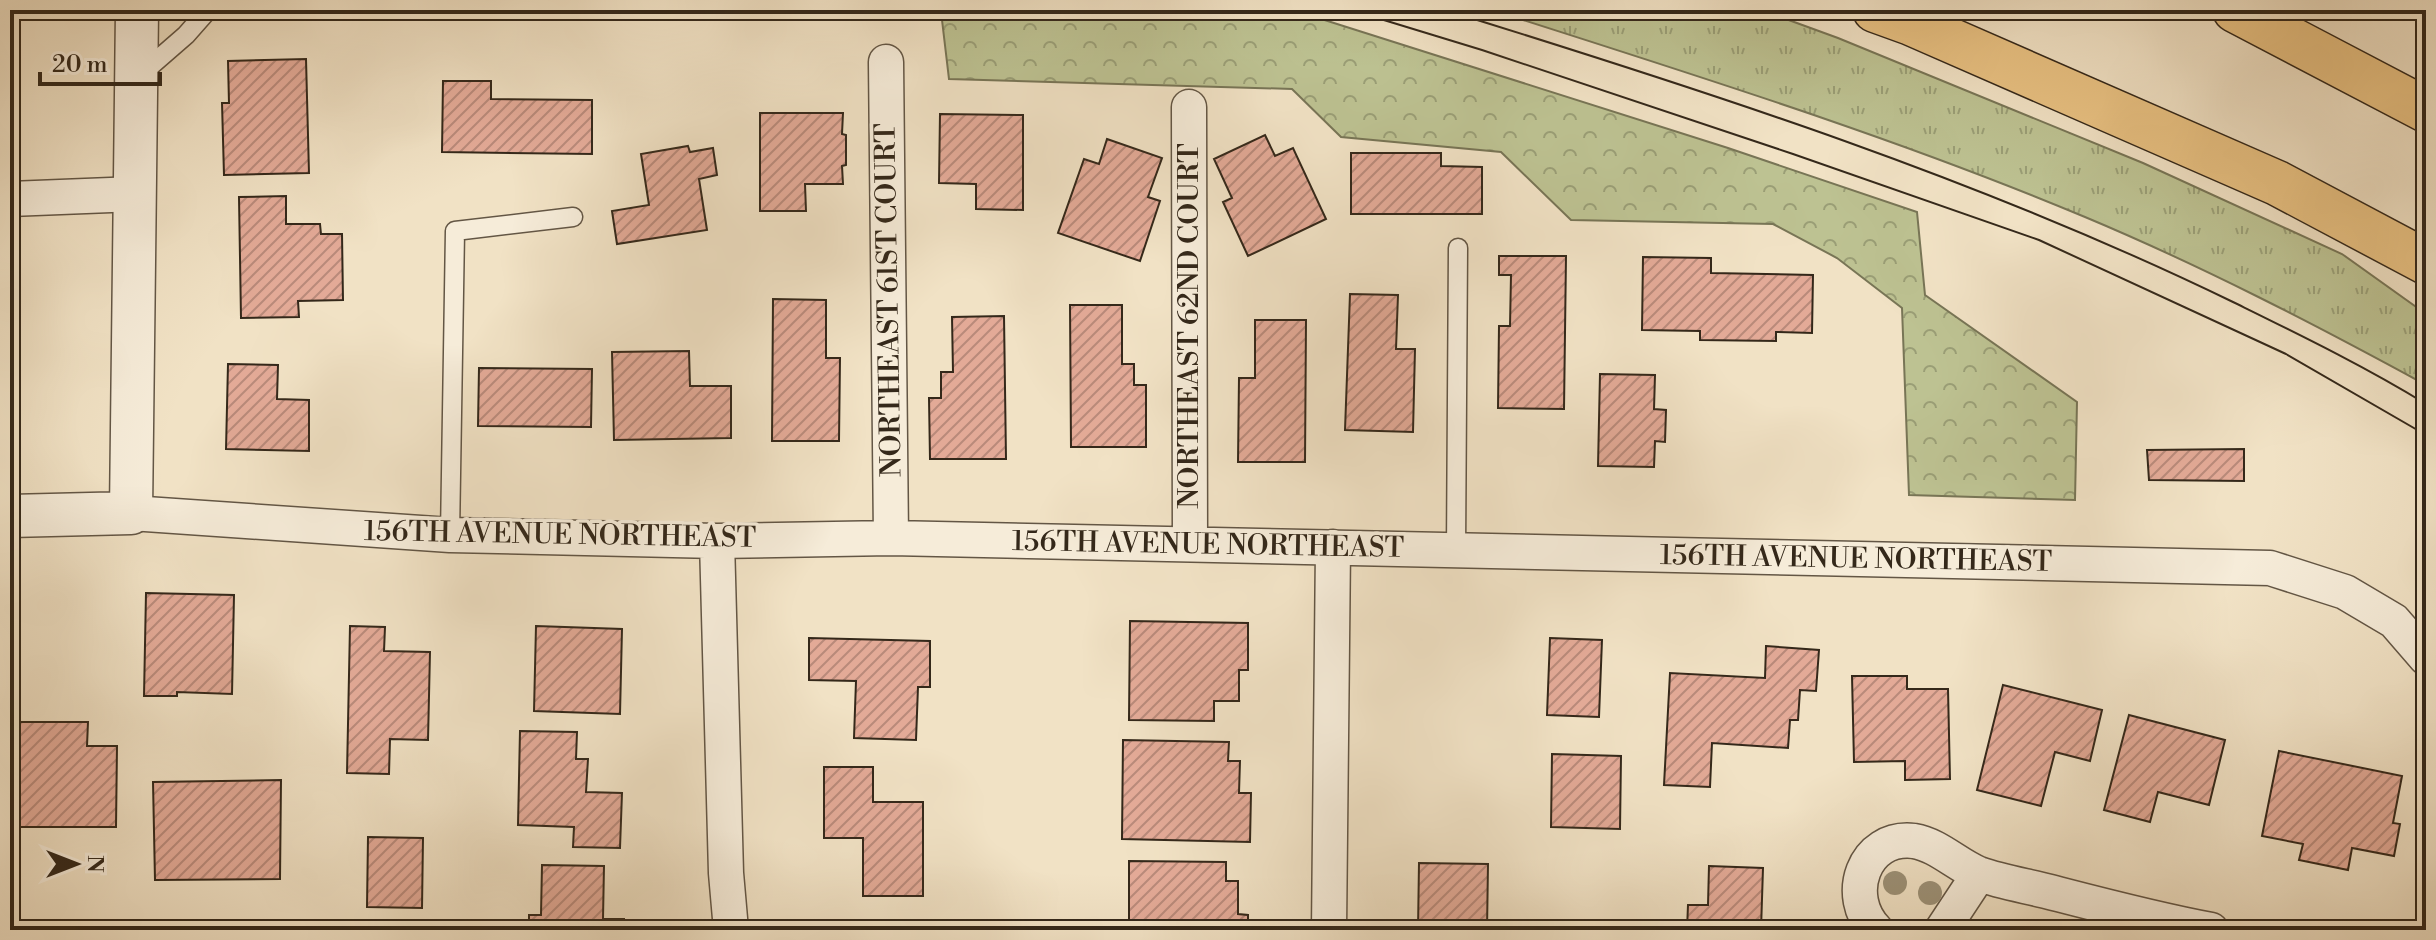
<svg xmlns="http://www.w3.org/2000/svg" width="2436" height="940" viewBox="0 0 2436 940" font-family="'Libre Bodoni',serif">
<defs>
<pattern id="grass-tufts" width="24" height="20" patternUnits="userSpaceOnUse" patternTransform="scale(2)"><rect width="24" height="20" fill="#bdc292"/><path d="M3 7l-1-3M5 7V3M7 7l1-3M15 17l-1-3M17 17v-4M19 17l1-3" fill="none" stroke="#9a9e76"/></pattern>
<pattern id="forest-crowns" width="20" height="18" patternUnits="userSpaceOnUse" patternTransform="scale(2)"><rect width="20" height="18" fill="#bdc292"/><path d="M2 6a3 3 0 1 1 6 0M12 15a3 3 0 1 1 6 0" fill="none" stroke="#9a9e76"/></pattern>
<pattern id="building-hatch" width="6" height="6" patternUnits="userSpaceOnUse" patternTransform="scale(2)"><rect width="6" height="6" fill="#e3aa97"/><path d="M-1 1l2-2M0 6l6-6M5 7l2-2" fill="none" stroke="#b98a7a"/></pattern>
</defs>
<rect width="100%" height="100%" fill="#f1e2c5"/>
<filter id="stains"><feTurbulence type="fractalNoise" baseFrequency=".0025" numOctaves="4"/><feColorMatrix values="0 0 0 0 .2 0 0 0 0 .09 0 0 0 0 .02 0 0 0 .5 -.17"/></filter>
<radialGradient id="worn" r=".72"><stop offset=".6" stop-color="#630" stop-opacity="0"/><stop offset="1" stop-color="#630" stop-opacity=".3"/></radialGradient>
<path fill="url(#grass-tufts)" stroke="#787556" stroke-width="2" d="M1492,10h269l77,28 305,125 199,91 84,60v71c-112,-61 -224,-119 -341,-168 -193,-81 -394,-143 -593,-207z"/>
<path fill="url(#forest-crowns)" stroke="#787556" stroke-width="2" d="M755,10h538l435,138 189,64 8,83 152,107 -2,98 -166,-5 -7,-187 -65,-50 -64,-34 -202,-4 -70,-68 -160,-15 -49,-48 -343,-10 -7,-59 -187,-5z"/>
<path fill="url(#building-hatch)" stroke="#34281a" stroke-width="2" d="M306,59l3,114 -85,2 -2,-72h7l-1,-42z
M443,81h48v18l101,1v54l-150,-2z
M760,113h83l-1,21 4,1v30l-4,1 1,18h-38l1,27h-46z
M940,114l83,1v95l-47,-1v-25l-37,-1z
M1265,135l10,21 18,-8 33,71 -78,37 -25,-54 9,-4 -18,-39z
M1107,139l55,19 -14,39 12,4 -20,60 -82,-28 26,-74 15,5z
M688,146l2,6 23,-4 4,27 -18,4 8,51 -90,14 -5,-33 37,-6 -8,-51z
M1351,153h90v13l41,1v47h-131z
M286,196v28h34l1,10h21l1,66 -45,1 1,16 -58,1 -2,-121z
M1499,256h67l-2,153 -66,-1 1,-82h11l1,-51h-12z
M1643,257l68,1v15l102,2 -1,58 -36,-1v9l-76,-1v-9l-58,-1z
M1350,294l48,1 -2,54h19l-2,83 -68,-2z
M773,299l53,1v58h14l-1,83h-67z
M1070,305h52v59h12v21h12v62h-75z
M1004,316l2,143h-76l-1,-61h12v-26h12l-1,-55z
M1255,320h51l-1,142h-67l1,-84h16z
M689,351l1,35h41v52l-117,2 -2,-88z
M228,364l50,1 -1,34 32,1v51l-83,-2z
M479,368l113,1 -1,58 -113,-1z
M1600,374l55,1 -1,34 12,1 -1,32 -10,-1 -1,26 -56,-1z
M2244,449v32l-95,-1 -2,-30z
M146,593l88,2 -2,99 -55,-2v4h-33z
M1130,621l118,2v47h-9v31h-25v20l-85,-1z
M350,626l35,1 -1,24 46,1 -2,88 -38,-1 -1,35 -42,-1z
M536,626l86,3 -2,85 -86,-3z
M809,638l121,3v46h-12l-2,53 -62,-2 2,-57 -47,-1z
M1550,638l52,2 -3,77 -52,-2z
M1766,646l53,4 -3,41 -16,-1 -2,30h-8l-2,28 -76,-5 -2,44 -46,-2 6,-112 95,5z
M1852,676h55v13h41l2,90 -45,1v-19l-51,1z
M2003,685l99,25 -12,51 -35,-9 -14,54 -64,-16z
M2129,715l96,25 -16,65 -51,-13 -8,30 -46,-12z
M10,722h78l-1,24h30l-1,81h-106z
M520,731l57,1 -1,27h12l-2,33 36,1 -2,55 -47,-1 1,-20 -56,-2z
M1123,740l106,2 -1,19h12l-1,32h12l-1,49 -128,-3z
M2279,751l123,25 -9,47 7,1 -6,32 -42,-8 -4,22 -49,-10 4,-16 -41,-8z
M1552,754l69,2 -1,73 -69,-2z
M824,767h49v35h50v94h-60v-58h-39z
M281,780l-1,99 -125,1 -2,-98z
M368,837l55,1 -1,70 -55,-1z
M1129,861l97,1v19h12v33l10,1v15h-119z
M1419,863l69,1 -1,66h-69z
M542,865l62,1 -1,53h21v11h-95v-15h12z
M1709,866l54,2 -2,62h-74l1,-25h20z"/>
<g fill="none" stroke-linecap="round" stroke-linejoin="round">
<g stroke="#635645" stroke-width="21">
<path id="service" d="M140,75l46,-40 22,-25
M450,535l5,-304 118,-14
M1456,550l2,-302"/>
</g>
<g stroke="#635645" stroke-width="37">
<path id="minor" d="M886,62l5,476
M1189,107l1,437
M10,199l126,-5
M131,513l319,22 267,6 174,-3 1379,30 75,24 49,29 32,37
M717,541l9,332 5,57
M1329,930l4,-383
M1876,930c-33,-33 -13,-95 38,-89 24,4 43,24 65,33 23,8 48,12 71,18 54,14 107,28 161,38
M1942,930l37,-56"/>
</g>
<g stroke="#635645" stroke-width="45">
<path id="tertiary" d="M10,516l121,-3 6,-503"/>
</g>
<g stroke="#34281a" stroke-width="47">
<path id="motorway" d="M1875,10l36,13 366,160 149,79
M2235,10l191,100"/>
</g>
<use href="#service" stroke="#f6ecd9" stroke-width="18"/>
<use href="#minor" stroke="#f6ecd9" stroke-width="34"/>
<use href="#tertiary" stroke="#f6ecd9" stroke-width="42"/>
<use href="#motorway" stroke="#e8c182" stroke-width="44"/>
<path stroke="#34281a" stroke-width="2" d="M1351,10l131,40 311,104 246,86 247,114 140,81
M1445,10c268,83 535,169 788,292 65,32 131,64 193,102"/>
</g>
<g fill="#9c9177">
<circle cx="1895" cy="883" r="12"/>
<circle cx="1930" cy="893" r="12"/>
</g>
<g text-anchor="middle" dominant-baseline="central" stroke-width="7" stroke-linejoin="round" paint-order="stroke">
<g font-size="28" fill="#34281a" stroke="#f6ecd9">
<text transform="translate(889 300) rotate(-91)">NORTHEAST 61ST COURT</text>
<text transform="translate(1189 326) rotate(-90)">NORTHEAST 62ND COURT</text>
<text transform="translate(560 535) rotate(1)">156TH AVENUE NORTHEAST</text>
<text transform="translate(1208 545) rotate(1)">156TH AVENUE NORTHEAST</text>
<text transform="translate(1856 559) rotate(1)">156TH AVENUE NORTHEAST</text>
</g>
</g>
<rect width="2436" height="940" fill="none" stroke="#f1e2c5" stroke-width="40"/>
<rect x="12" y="12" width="2412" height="916" fill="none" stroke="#34281a" stroke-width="4"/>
<rect x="20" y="20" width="2396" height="900" fill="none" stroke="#34281a" stroke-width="2"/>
<g transform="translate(76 864) rotate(90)" stroke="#f6ecd9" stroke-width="6" paint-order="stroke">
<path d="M0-6L14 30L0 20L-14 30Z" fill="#34281a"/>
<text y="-12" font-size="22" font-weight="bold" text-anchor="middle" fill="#34281a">N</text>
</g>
<path d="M40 72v12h120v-12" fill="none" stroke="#34281a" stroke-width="4"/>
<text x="52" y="72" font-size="24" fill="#34281a" stroke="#f6ecd9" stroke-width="6" paint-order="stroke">20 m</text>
<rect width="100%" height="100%" filter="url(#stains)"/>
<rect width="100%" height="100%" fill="url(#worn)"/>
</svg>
